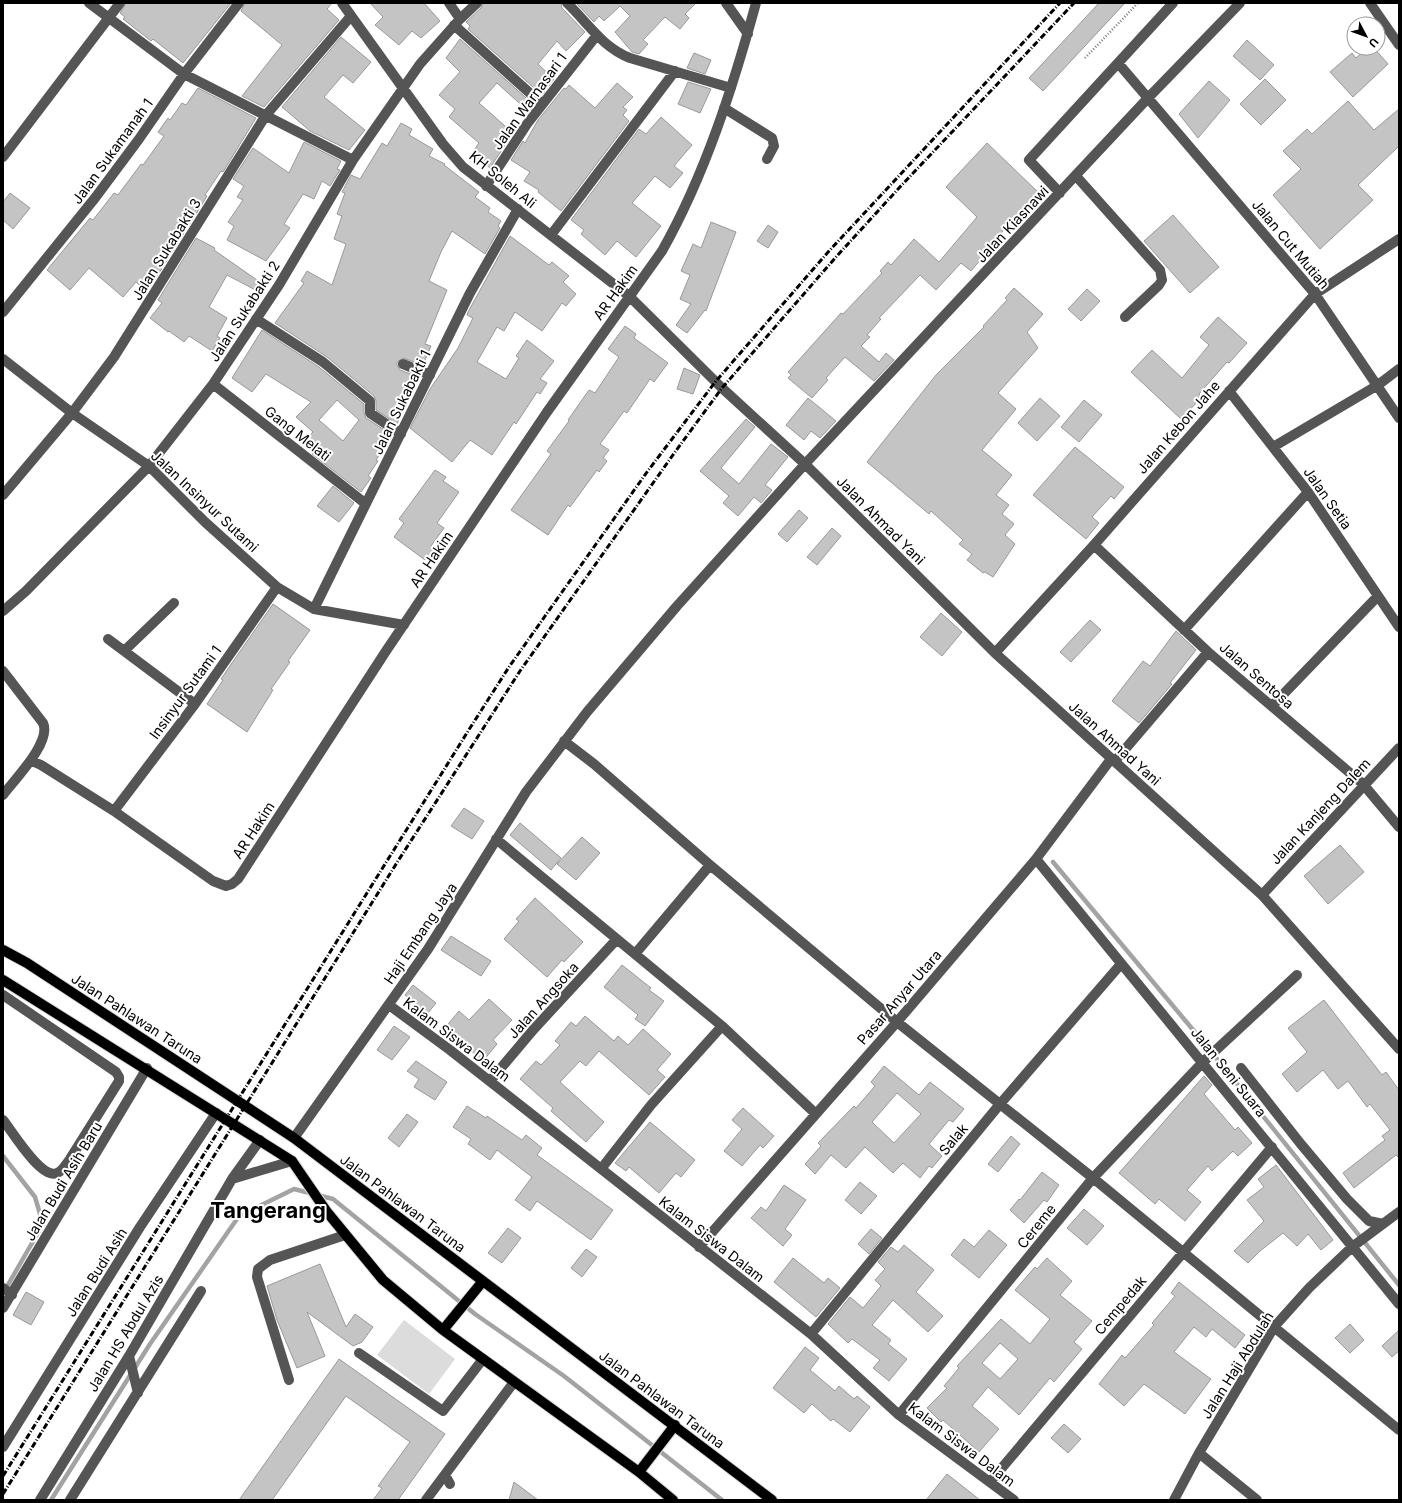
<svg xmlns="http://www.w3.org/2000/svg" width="1402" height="1503" viewBox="0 0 1402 1503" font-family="Inter,sans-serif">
<rect width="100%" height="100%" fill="#fff"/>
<path fill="#dcdcdc" d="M404,1320l51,39 -26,35 -52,-39z"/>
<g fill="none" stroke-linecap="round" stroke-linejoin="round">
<path stroke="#a3a3a3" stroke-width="4.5" d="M1053,862l156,187 190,236
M3,1156l32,41 8,27 -38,66
M51,1500l99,-156 89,-128 55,-27 39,10 142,115 89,62 158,124"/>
</g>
<path fill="#c4c4c4" stroke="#999" fill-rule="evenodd" d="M126,3h105l-48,60 -30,-24 -2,2 -28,-22 2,-2 -5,-4z
M245,3h87l-5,6 12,11 -75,87 -22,-11 40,-51 -41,-34z
M370,3h54l16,18 -19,17 -9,-7 -13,14 -24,-20 8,-8z
M483,3h78l1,5 23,24 -19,19 -9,-10 -19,23 16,15 -12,16 -74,-66 2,-3 -4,-4 15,-14z
M576,3h120l-11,11 4,4 -9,11 -15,-12 -22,23 5,4 -9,10 -7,-2 -17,-20 15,-16 -10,-10 -16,15 -5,-5 -5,6z
M1099,3h26l-82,88 -14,-13z
M341,37l30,25 -18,21 -10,-8 -19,22 41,33 -16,20 -39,-19 -28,-24z
M460,39l74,66 -5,7 -32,-29 -18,20 34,30 -23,35 -18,-15 7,-10 -30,-26 6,-8 -16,-14 21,-23 -14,-14z
M1247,40l27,25 -14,15 -27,-24z
M1367,48h7l14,16 -35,33 -23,-25 22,-19 4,5z
M694,53l17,7 -6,14 -18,-6z
M1265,79l21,21 -25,25 -21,-21z
M1209,81l21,19 -32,38 -19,-24z
M688,82l23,7 -11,24 -22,-9z
M617,83l16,14 -10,10 4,3 -4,5 6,6 -68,90 -23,-19 1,-2 -15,-9 6,-9 -19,-12 12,-19 2,2 13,-23 26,-32 2,1 3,-4 26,23z
M198,88l58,30 -33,54 -2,-1 -16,24 2,1 -6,10 -54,86 -11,-10 -13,15 -34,-29 -19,22 -23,-20 43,-52 3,2 21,-27 4,2 23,-31 2,1 21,-29 -6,-4 10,-14 2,2 12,-17 4,2z
M1348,101l26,29 25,-21v37l-41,39 15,15 -53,49 -47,-54 28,-26 -18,-18 24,-22 5,5z
M661,117l31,28 -18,21 9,7 -13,15 -15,-12 -23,27 29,23 -25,31 -19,-16 -12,14 -24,-21 3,-4 -13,-10 68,-91 7,5z
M401,123l11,6 -3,6 24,14 -4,7 16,8 -1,1 35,27 -4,5 15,11 -2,4 13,9 -3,5 2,2 -15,26 -33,-23 -11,21 -12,29 18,9 -22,54 6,2 -8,19 -20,-7 -6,4v3l3,5 18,7 -21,47 -21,-14v-9l-2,-5 -47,-39 -52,-34 29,-40 -3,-2 6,-10 25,14 14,-41 -12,-5 8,-23 -5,-2 8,-21 -3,-1 9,-17 9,4 22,-36 5,3z
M304,142l37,19 -4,8 3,1 -10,16 -8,-5 -8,18 -11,-5 -19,30 6,4 -24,33 -39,-21 7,-14 -6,-4 15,-22 -6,-3 7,-11 -11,-7 20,-31 36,25z
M987,143l52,50 -55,58 2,2 -15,18 -10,-8 -25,27 -16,-15 -41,43 2,1 -14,16 3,2 -9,9 18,16 7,-9 8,7 -20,21 -29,-24 -19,21 2,2 -16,18 -24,-20 3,-3 -3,-3 53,-59 2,1 39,-41 -2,-2 8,-9 3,3 23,-26 25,23 38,-45 -31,-30z
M10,193l20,15 -17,21 -10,-9v-18z
M1173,215l46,52 -29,26 -46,-52z
M711,222l25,10 -30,79 -1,-1 -18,23 -11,-8 15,-21 -11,-5 10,-24 -9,-4 12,-27 8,4z
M768,225l10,7 -10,16 -11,-7z
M510,236l39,29 3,-3 17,14 -6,6 13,12 -10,12 -4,-3 -20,28 -27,-19 -11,19 -7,-4 -20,35 29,17 13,-21 -3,-2 11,-16 27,21 -14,18 7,4 -7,11 -3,-2 -21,32 -2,-2 -22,33 -22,-15 -18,22 -42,-34 20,-39 28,-41 15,-30 -6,-3 1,-3z
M196,238l19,10 -1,2 53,37 -4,7 -36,-19 -18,32 18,11 -10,18 3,2 -8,13 -23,-15 -5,6 -15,-11 -1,1 -18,-14 12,-15 -4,-3z
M1014,288l29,26 -16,18 11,16 -40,45 18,16 -34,41 30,25 -16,20 13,10 -7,9 12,10 -9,11 10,9 -22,33 -8,-5 -2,1 -16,-13 5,-6 -13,-10 4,-4 -32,-29 -2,3 -62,-52 69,-87 48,-48 -1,-1 24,-26 -2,-2z
M1087,289l13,12 -19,20 -13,-12z
M1218,317l29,26 -18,20 -2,-1 -28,32 3,3 -21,22 -50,-47 21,-22 30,28 27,-33 -9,-8z
M625,326l11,8 -2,4 34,25 -14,19 -4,-3 -23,34 -3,-2 -24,33 9,6 -6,8 4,3 -8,11 -2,-2 -27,37 -2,-2 -20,30 -37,-25 40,-56 -4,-3 22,-30 -1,-1 21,-30 6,3 24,-36 -11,-8z
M262,330l57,37 45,37v9l2,5 26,17 -16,25 2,1 -10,15 3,2 -10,14 -49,-38 2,-3 -10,-9 9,-10 -17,-15 15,-15 -45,-28 -14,18 -20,-14zM337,400l22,20 -16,21 -24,-21z
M684,368l16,7 -7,19 -16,-5z
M808,398l28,23 -16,17 -9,-7 -7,9 -18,-15z
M1040,398l20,18 -23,25 -19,-18z
M1084,400l18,15 -23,27 -18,-15z
M746,419l9,8 -34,41 18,16 32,-40 17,13 -23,28 7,5 -11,13 -7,-6 -16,19 -15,-13 6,-7 -29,-25z
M1075,447l49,40 -10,12 -3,-3 -19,21 7,6 -13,16 -53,-44z
M435,470l11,7 -3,4 16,11 -22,31 7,5 -13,18 3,2 -9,12 -31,-23 10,-14 -5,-4z
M333,486l21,17 -15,19 -22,-16z
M799,510l9,8 -21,24 -9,-8z
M832,528l9,8 -24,29 -10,-8z
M273,604l37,26 -22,31 2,1 -19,27 2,1 -26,42 -40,-28 16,-24 -2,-1 13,-19z
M941,613l21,19 -20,24 -22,-19z
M1090,620l11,10 -30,32 -11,-10z
M1176,631l20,19 -26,33 2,1 -33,39 -27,-22 31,-40 7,5z
M464,808l20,13 -12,18 -21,-13z
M520,823l41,35 -10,12 -41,-35z
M582,837l18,16 -24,27 -19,-16z
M1340,845l24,27 -36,32 -24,-28z
M535,898l48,44 -19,20 -2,-2 -15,17 -43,-38 15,-18 -3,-2z
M451,936l40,25 -10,15 -40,-26z
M622,965l29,23 -2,2 15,11 -19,25 -10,-7 3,-4 -34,-28z
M413,985l23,18 -8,10 -23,-18z
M489,999l23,21 -19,20 4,4 -14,17 -38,-33 14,-17 10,9z
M1324,1000l58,75 4,-3 13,18v68l-3,-3 -42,33 -11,-15 42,-33 -3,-4 8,-6 -20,-26 -3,3 -19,-26 -10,8 -15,-19 -26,22 -15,-18 25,-22 -19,-24z
M585,1016l29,25 4,-5 10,9 15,-16 28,25 -14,16 8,7 -16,18 -50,-44 -13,15 -6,-5 -20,21 44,40 -18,20 -35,-31 2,-3 -33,-29 16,-18 5,4 19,-20 -5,-4 16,-19 5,4z
M394,1026l16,11 -18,23 -15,-10z
M416,1061l31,21 -12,18 -21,-13 5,-8 -12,-8z
M884,1066l35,29 11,-13 34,27 -11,13 -4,-2 -20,24 13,12 -10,12 -3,-2 -9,12 -17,-15 -10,10 -28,-26 -19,21 -15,-13 -16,19 -10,-10 16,-18 -3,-3 36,-37 2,2 19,-22 -4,-4zM897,1093l24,21 -27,29 -22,-21z
M1204,1076l8,9 -8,9 31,36 3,-3 14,16 -14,13 -5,-5 -21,20 -4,-5 -21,24 14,12 -16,19 -26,-22 -4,5 -36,-31z
M467,1106l19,12 1,-2 35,24 4,-5 16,13 -5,7 76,55 -22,30 -54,-39 -7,10 -15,-11 17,-23 -35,-27 -7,10 -22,-16 3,-5 -18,-12z
M743,1108l31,28 -11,12 -3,-3 -18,21 -18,-15 18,-22 -10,-9z
M407,1114l11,8 -19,25 -11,-9z
M650,1122l45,38 -14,17 -5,-4 -17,20 -30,-26 -3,4 -11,-8z
M1011,1136l9,8 -22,28 -10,-8z
M1276,1165l57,75 -12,10 -13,-16 -11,12 -14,-13 -23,18 -12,12 -14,-12 30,-30 -17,-21 17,-13 -6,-8z
M1042,1172l17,13 -12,17 -3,-2 -20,23 -14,-13 9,-11 1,1z
M860,1182l17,14 -16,18 -16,-14z
M784,1185l22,15 -21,29 7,6 -9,11 -32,-28 10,-11 5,4z
M1084,1209l20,17 -17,19 -20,-17z
M508,1228l13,10 -19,25 -14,-10z
M871,1229l11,9 -13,16 -11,-10z
M989,1230l18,15 -28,33 -28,-23 13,-16 10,8z
M904,1245l30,25 -18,22 27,24 -15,16 -35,-32 -21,25 19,15 -3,4 19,15 -18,22 -16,-13 7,-8 -28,-21 -4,4 -20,-19 22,-27 13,11 18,-22 -6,-6 10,-11 -7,-7 13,-15 7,5z
M586,1249l11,8 -15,20 -11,-9z
M793,1258l31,25 4,-5 12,10 -24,29 -42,-35z
M1047,1258l25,23 -12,14 32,26 -18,21 8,7 -28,33 -4,-4 -31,37 -31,-28 -16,19 27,23 -20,23 -36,-32 -2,2 -14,-14 20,-20 -3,-2 15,-18 -2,-2 44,-47 29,25 20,-25 -35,-29 20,-23 2,2zM1000,1343l18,16 -18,20 -18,-16z
M320,1264l26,63 9,-13 18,13 -11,15 -9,4 -46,-34 18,44 -28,12 -20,-48 -10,-34z
M1179,1282l66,53 -10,13 -23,-19 -6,8 -12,-10 -20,25 37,27 -26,35 -41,-30 -20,22 -25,-22 23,-29 3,3 29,-33 -2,-2 23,-27 -4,-3z
M26,1292l18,10 -13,23 -18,-10z
M1350,1324l14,16 -14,13 -15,-15z
M1399,1330v21l-7,6 -10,-11z
M805,1347l14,11 -9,12 25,21 4,-5 15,13 3,-3 13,11 -20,25 -17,-13 -2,2 -19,-17 -8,9 -31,-25z
M339,1359l106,75 -47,66h-25l9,-12 -4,-2 32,-44 -64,-46 -74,104h-33z
M1064,1424l17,15 -13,14 -17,-15z
M947,1474l33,26h-54z
M514,1482l24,18h-29z"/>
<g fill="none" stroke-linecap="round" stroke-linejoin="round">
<g stroke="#dbdbdb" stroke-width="12">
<path id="major" d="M3,950l24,13 267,175 478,362
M3,980l289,181 35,51 56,68 60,50 196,142 34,28
M443,1330l40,-49
M639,1472l36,-47"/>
</g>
<path stroke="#777" stroke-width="2.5" stroke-dasharray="1 2" stroke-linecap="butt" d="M1085,58l53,-55"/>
<path stroke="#555" stroke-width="10" d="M89,3l95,71 169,86
M342,3l101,141 20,23 166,129 93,92 83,76 190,189 267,242 137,154
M449,3l11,16
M567,3c21,20 35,44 63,55l101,30
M726,3l22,31
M1370,3l29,42
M454,25l88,79
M1118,63l197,231 84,124
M724,108l48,30 2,8 -7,13
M3,157l117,-154
M1076,176l84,94 2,10 -3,5 -34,32
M486,186l41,-62 70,-89
M1060,193l-31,-33 144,-157
M551,235l124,-164
M3,312l92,-114 44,-59 45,-65 55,-71
M256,319l67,43 47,39v12l31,21
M3,359l69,54 77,53 56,56 72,65 37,22 90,16
M403,364l27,11
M213,384l153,120
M1229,391l79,101 91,135
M1273,447l105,-62 21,-16
M3,495l69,-82 42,-56 152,-242 85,-99
M1094,545l114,107 155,132 36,43
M314,609l156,-316 48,-84
M3,611l23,-20 123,-125 64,-82 66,-99 74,-125 67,-96 40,-45 17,-16
M1184,630l124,-138
M108,639l87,65
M124,651l50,-48
M995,653l99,-108 221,-251 84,-55
M3,671l40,52c9,19 -29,57 -40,72
M1272,706l106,-110
M564,741l30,23 116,101 187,157 196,156 306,252
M32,761l9,4 73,46 99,70 13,5 6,-2 6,-5 148,-228 161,-239 115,-161c43,-76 71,-164 94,-248
M1115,761l93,-109
M114,811l81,-107 82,-117
M496,839l226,187 94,88
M1036,859l363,445
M1262,895l137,-147
M635,954l75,-89
M3,995l113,77 3,5v4l-49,78c-4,5 -7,12 -13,14 -16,7 -45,-42 -54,-53
M389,1005l61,45 361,284 88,81 115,85
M1241,1068l59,75 47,56 22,22 14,3
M490,1081l43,-51 84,-91
M294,1138l134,-189 98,-157 61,-80 90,-106 128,-142 343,-366 92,-95
M601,1169l50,-64 71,-79
M232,1179l60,-18
M699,1247l198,-225 139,-163 75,-100
M3,1288l9,7
M3,1308l144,-240
M811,1334l189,-230 121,-140
M359,1353l84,58 40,-52
M129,1356l9,37
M289,1380l-32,-103 1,-8 12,-9 75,-25
M899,1415l194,-237 110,-116 94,-87
M3,1447l137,-220 76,-114
M1199,1453l58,47
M445,1475l5,9
M990,1482l282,-335
M40,1500l89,-144 103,-177 28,-39
M70,1500l131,-209
M426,1500l88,-118
M1174,1500l25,-47 75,-126 35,-39 43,-41 47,-35"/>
<use href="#major" stroke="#000" stroke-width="10"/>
<path stroke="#000" stroke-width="3" stroke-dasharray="6 2 1 2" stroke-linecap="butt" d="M3,1476l467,-748 39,-61 138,-195 69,-91 113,-130 231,-248
M3,1494l395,-633 122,-190 155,-219 47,-64 114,-131 63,-69 175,-185"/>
</g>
<g text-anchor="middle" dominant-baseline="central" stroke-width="4" stroke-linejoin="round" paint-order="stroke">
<g font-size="14" fill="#000" stroke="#fff">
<text transform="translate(529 101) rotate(-54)">Jalan Warnasari 1</text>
<text transform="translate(112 151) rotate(-54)">Jalan Sukamanah 1</text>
<text transform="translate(503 179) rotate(39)">KH Soleh Ali</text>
<text transform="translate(1012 224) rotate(-47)">Jalan Kiasnawi</text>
<text transform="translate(1291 244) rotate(50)">Jalan Cut Mutiah</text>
<text transform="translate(166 249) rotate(-58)">Jalan Sukabakti 3</text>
<text transform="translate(615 292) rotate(-54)">AR Hakim</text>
<text transform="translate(244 311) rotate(-57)">Jalan Sukabakti 2</text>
<text transform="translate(401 402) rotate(-64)">Jalan Sukabakti 1</text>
<text transform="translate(1178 427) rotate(-49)">Jalan Kebon Jahe</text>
<text transform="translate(298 433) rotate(38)">Gang Melati</text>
<text transform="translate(1328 498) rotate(55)">Jalan Setia</text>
<text transform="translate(205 501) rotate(43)">Jalan Insinyur Sutami</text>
<text transform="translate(881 520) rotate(45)">Jalan Ahmad Yani</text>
<text transform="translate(431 559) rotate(-56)">AR Hakim</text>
<text transform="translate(1257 675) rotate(41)">Jalan Sentosa</text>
<text transform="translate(185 692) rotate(-54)">Insinyur Sutami 1</text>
<text transform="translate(1115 743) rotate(42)">Jalan Ahmad Yani</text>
<text transform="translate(1320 811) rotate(-47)">Jalan Kanjeng Dalem</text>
<text transform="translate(253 830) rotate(-57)">AR Hakim</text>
<text transform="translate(420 933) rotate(-56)">Haji Embang Jaya</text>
<text transform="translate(899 997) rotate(-49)">Pasar Anyar Utara</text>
<text transform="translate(543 1000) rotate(-48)">Jalan Angsoka</text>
<text transform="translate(137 1018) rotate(33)">Jalan Pahlawan Taruna</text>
<text transform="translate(457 1039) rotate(37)">Kalam Siswa Dalam</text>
<text transform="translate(1229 1072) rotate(51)">Jalan Seni Suara</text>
<text transform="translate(953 1139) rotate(-50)">Salak</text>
<text transform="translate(63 1181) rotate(-59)">Jalan Budi Asih Baru</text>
<text transform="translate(403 1203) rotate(37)">Jalan Pahlawan Taruna</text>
<text transform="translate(1036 1226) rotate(-51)">Cereme</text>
<text transform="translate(712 1239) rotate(38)">Kalam Siswa Dalam</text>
<text transform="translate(96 1272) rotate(-58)">Jalan Budi Asih</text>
<text transform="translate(1120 1305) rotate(-50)">Cempedak</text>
<text transform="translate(125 1333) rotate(-59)">Jalan HS Abdul Azis</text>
<text transform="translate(1237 1365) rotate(-58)">Jalan Haji Abdulah</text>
<text transform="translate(662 1399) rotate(37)">Jalan Pahlawan Taruna</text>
<text transform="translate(962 1444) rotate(37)">Kalam Siswa Dalam</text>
</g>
<g font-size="22" font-weight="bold" fill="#000" stroke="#fff">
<text x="268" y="1210">Tangerang</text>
</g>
</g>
<rect width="1402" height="1503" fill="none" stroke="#000000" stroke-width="8"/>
<g transform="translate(1366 36) rotate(131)"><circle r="19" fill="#ffffff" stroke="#999999"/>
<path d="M0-3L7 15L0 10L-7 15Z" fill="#000000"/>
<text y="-6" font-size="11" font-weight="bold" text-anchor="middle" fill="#000000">U</text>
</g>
</svg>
